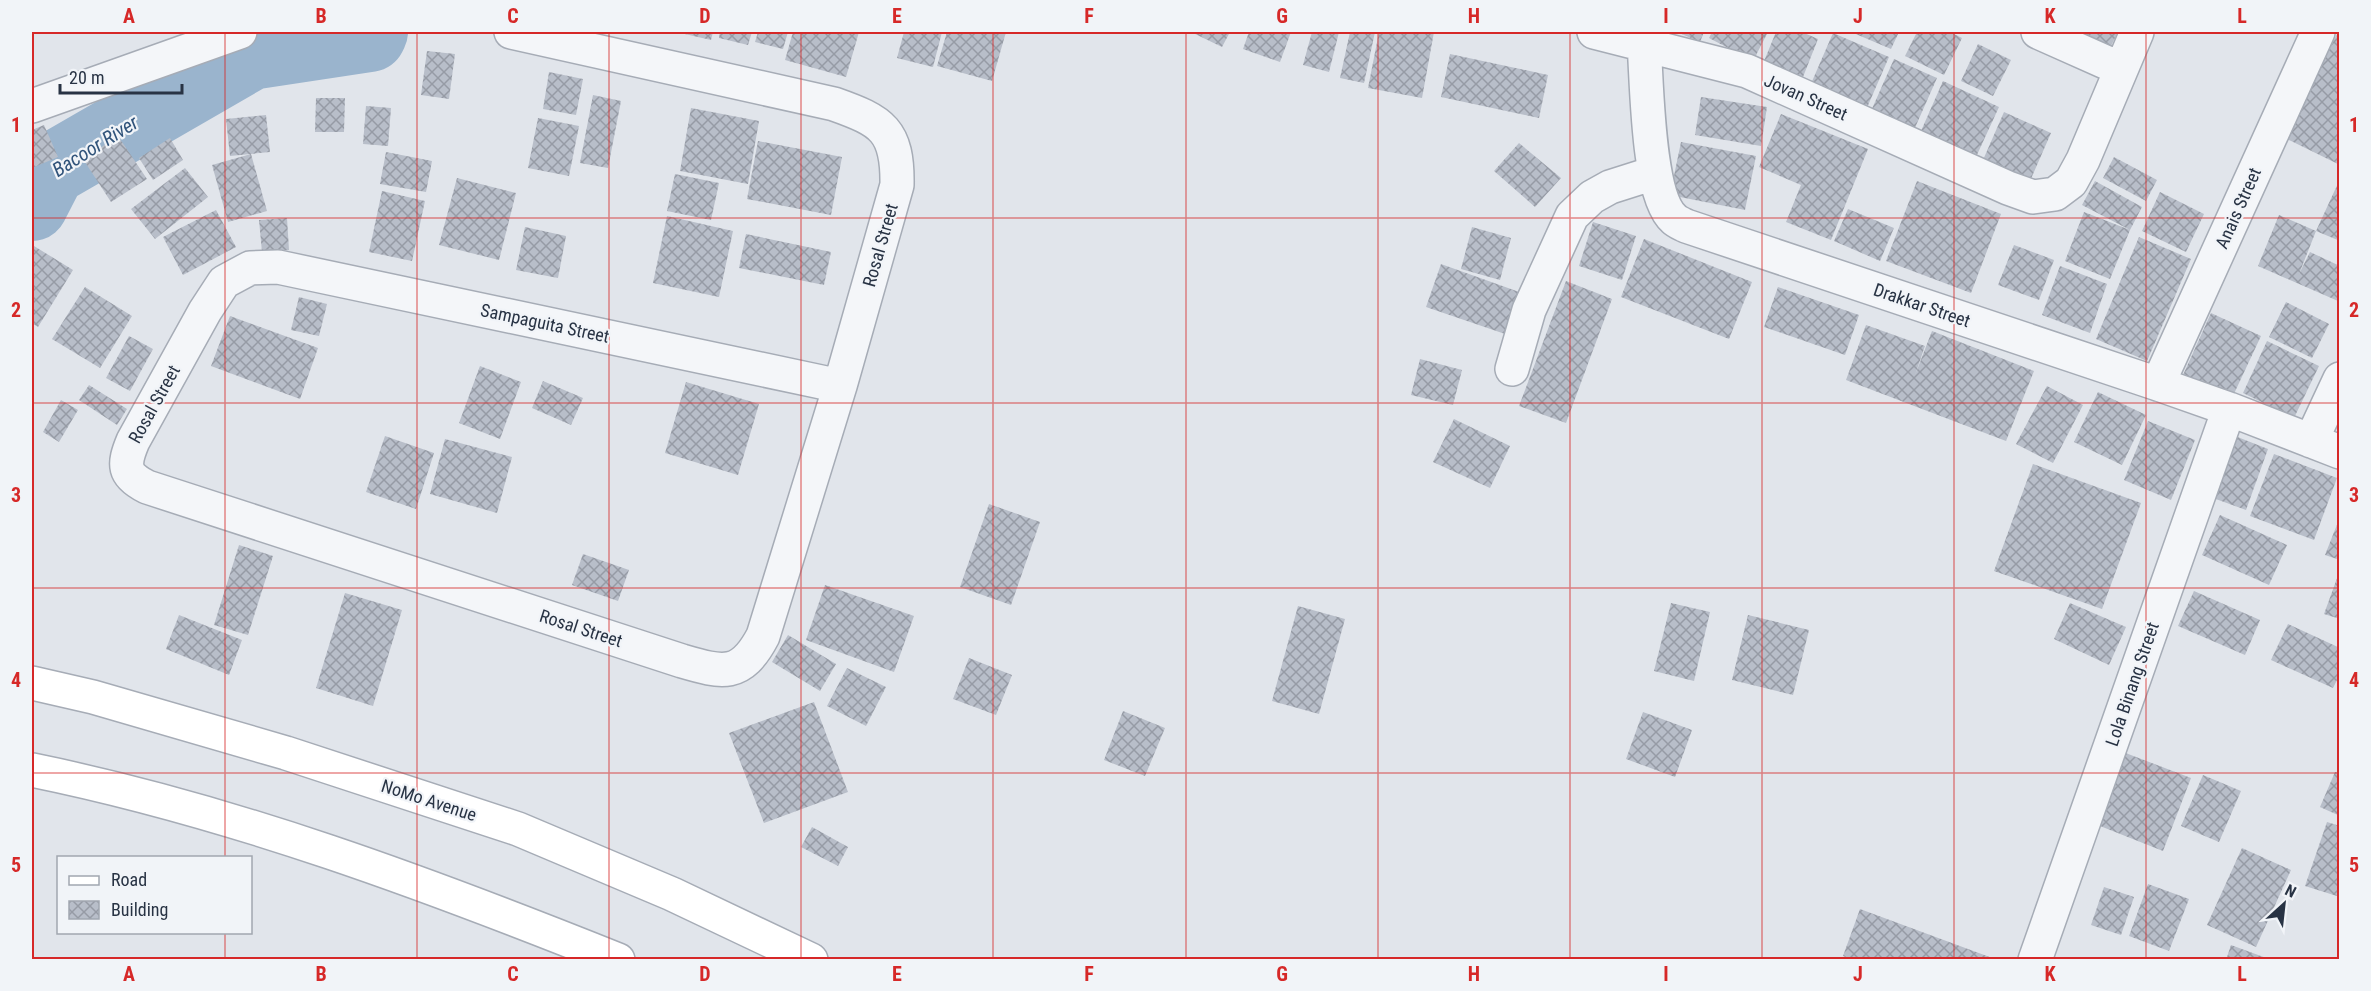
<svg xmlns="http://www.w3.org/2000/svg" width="2371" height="991" viewBox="0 0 2371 991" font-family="'Roboto Condensed',sans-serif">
<defs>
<pattern id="building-cross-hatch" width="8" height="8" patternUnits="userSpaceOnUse" patternTransform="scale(1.5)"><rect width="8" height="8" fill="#b8bec9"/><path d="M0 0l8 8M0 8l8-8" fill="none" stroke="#969ba5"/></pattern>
</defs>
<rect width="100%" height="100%" fill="#e1e5eb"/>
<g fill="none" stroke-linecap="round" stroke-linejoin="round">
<path stroke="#9ab4cd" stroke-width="72" d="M32,205l18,-35 201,-116 119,-18 2,-4"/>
</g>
<path fill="url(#building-cross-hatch)" d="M676,32h37l-2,8z
M720,32h32l-4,13 -29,-7z
M758,32h30l-5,17 -28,-7z
M793,32h66l-13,45 -61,-17z
M904,32h38l-9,35 -36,-9z
M947,32h59l-14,49 -55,-15z
M1191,32h39l-8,15z
M1249,32h42l-11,30 -37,-13z
M1312,32h27l-10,40 -26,-7z
M1350,32h25l-11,51 -24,-5z
M1379,32h55l-12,66 -54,-10z
M1677,32h27l-4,10z
M1712,32h56l-15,29 -44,-23z
M1776,32h26l16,7 -17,43 -39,-16z
M1851,32h48l-8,17z
M1917,32h33l12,6 -18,37 -39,-19z
M2078,32h40l-8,16z
M2338,32h2v133l-55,-27z
M1833,33l56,24 -23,53 -56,-24z
M1978,44l33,16 -18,36 -32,-15z
M427,51l28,3 -6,45 -28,-4z
M1450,54l98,21 -9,43 -98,-21z
M1894,59l43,19 -23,52 -43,-19z
M549,72l34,7 -7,36 -33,-6z
M1943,81l56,26 -23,50 -55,-26z
M593,95l28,6 -13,67 -28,-5z
M1701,97l66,10 -6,39 -66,-11z
M316,98h29l-1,34h-29z
M366,106l25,2 -3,38 -25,-2z
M691,108l68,13 -11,63 -68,-13z
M2004,112l47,21 -21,48 -47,-21z
M1781,114l87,35 -37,91 -45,-18 15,-37 -42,-18z
M266,115l4,37 -40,4 -4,-37z
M538,118l41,8 -10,50 -41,-8z
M44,125l14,32 -26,11v-38z
M118,136l29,43 -36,23 -28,-43z
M170,138l13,22 -30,20 -14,-22z
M758,141l84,16 -11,58 -84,-16z
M1681,142l75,14 -11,54 -75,-15z
M1519,143l42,35 -26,29 -41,-36z
M386,152l46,9 -6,31 -46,-8z
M251,154l16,57 -39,11 -16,-57z
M2114,157l43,23 -11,21 -43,-23z
M185,168l23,29 -53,42 -24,-30z
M675,174l44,9 -8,37 -44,-9z
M457,178l59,15 -17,67 -60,-15z
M2340,179v62l-24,-10z
M1917,181l84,33 -30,79 -85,-32z
M2095,181l47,26 -12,23 -20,49 -45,-18 19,-49 46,18 -48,-25z
M382,191l43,10 -13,60 -43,-9z
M2160,192l44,22 -18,38 -44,-21z
M1848,209l46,19 -14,33 -46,-20z
M216,210l20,37 -53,28 -20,-38z
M2279,215l37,16 -17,43 11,-22 30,14 -2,35 -80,-35z
M667,216l66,15 -14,66 -66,-14z
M287,218l2,32 -27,2 -3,-32z
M1593,222l43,14 -14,44 -43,-14z
M525,227l41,9 -8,42 -42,-8z
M1472,227l39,11 -11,42 -39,-11z
M746,234l85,18 -7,33 -85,-17z
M2139,237l52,22 -44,102 -51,-22z
M1644,239l108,43 -23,57 -108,-42z
M2014,245l40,15 -15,40 -41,-15z
M34,246l39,24 -35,57 -6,-4v-73z
M1441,264l81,29 -14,42 -82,-28z
M2060,266l47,18 -17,49 -48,-18z
M1566,281l46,18 -46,124 -47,-17z
M85,287l47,29 -32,52 -48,-29z
M1778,287l81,28 -14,40 -81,-28z
M299,297l28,7 -8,32 -28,-6z
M2286,302l43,22 -17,34 -43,-21z
M2211,313l50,23 -29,62 -49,-23z
M230,316l88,32 -18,51 -89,-33z
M1866,325l59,21 -10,29 17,-44 102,40 -28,70 -160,-61z
M129,336l24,13 -23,42 -24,-13z
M2267,341l52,25 -25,52 -51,-25z
M1420,359l42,11 -9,35 -42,-10z
M480,366l41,16 -21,57 -41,-16z
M543,381l40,17 -12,27 -39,-17z
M686,382l73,22 -21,71 -73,-22z
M89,385l38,24 -10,16 -38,-25z
M2047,386l36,19 -30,58 -37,-19z
M2098,392l48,23 -24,50 -48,-23z
M61,400l17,10 -19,32 -16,-10z
M1454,419l56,27 -20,42 -57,-26z
M2148,421l47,19 -24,60 -47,-20z
M385,436l49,17 -18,56 -50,-17z
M2235,436l33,13 -22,61 -33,-12z
M445,439l67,18 -15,56 -67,-19z
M2274,454l63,24 -23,62 -64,-24z
M2033,464l108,39 -39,106 -108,-38z
M989,504l51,18 -29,83 -51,-18z
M2220,515l67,30 -18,40 -67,-30z
M2340,517v43l-15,-5z
M239,545l34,11 -25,79 -34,-10z
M583,554l46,16 -11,31 -46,-16z
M2340,570v49l-16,-5z
M825,585l89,31 -20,56 -88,-32z
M2194,591l66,29 -15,35 -67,-29z
M345,593l57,17 -29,96 -57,-18z
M1671,603l39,9 -16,69 -40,-10z
M2070,603l56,24 -17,38 -55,-26z
M1298,606l47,13 -26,95 -47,-13z
M179,615l63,25 -13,35 -63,-26z
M1748,615l61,15 -16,65 -61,-15z
M2288,624l52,24v26l-7,14 -62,-28z
M788,635l48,29 -16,27 -48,-29z
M969,658l43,17 -16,40 -43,-16z
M847,668l39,19 -20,39 -39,-20z
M814,702l34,90 -84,31 -35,-90z
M1123,711l42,17 -20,48 -41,-16z
M1643,712l49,18 -17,47 -49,-18z
M2123,752l68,26 -28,73 -68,-27z
M2335,772l5,1v43l-20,-9z
M2203,775l38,16 -22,51 -38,-16z
M2327,822l13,4v71l-35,-11z
M812,827l36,20 -10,19 -37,-19z
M2242,848l49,22 -35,77 -49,-22z
M2148,884l41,15 -20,52 -40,-15z
M2104,887l30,10 -13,38 -30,-10z
M1860,909l135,50v1h-143l-9,-4z
M2231,945l38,14v1h-43z"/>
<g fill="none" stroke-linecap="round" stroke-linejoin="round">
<g stroke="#a6acb6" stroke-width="36">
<path id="street" d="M511,32l323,72c48,17 64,26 63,81l-57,201 -77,250c-22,42 -40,37 -81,25l-535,-174c-24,-12 -24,-22 -14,-46l72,-130 19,-29 26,-14 28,-1 562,119
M1594,32l153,39 261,117 25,9 22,-3 16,-12 12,-22 54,-128
M2038,32l83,37
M1644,44c3,37 3,152 30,175 3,3 8,5 12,7l472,158 71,25 111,43
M32,106l208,-74
M1512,369l17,-59 43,-94 20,-19 18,-10 44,-14
M2158,384l160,-352
M2311,441l29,-62
M2035,960l194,-551"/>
</g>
<g stroke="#a6acb6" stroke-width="36">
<path id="secondary" d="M32,683l61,14 193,56 232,76 154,65 139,66
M32,770c201,41 396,114 586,190"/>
</g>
<use href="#street" stroke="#f4f6f9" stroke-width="33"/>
<use href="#secondary" stroke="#fff" stroke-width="33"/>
</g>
<path fill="none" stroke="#d62828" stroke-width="1.5" stroke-opacity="0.55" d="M225,32v826M417,32v928M609,32v928M801,32v928M993,32v928M1186,32v928M1378,32v928M1570,32v928M1762,32v928M1954,32v928M2146,32v928M32,218h2308M32,403h2308M32,588h2308M32,773h2308M225,932v28"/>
<g text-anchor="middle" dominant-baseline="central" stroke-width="4.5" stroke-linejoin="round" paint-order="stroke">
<g font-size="18" fill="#283344" stroke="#f1f4f8">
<text transform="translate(1806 97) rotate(24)">Jovan Street</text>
<text transform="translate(2238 208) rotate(-66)">Anais Street</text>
<text transform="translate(880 245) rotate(-74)">Rosal Street</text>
<text transform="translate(1922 305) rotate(19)">Drakkar Street</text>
<text transform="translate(545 323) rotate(12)">Sampaguita Street</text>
<text transform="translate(154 404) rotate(-61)">Rosal Street</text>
<text transform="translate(581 628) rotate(18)">Rosal Street</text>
<text transform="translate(2132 684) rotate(-71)">Lola Binang Street</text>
<text transform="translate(429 800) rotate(18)">NoMo Avenue</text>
</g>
<g font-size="20" font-style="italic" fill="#30537a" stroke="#f1f4f8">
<text transform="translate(95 146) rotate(-32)">Bacoor River</text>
</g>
</g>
<rect width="2371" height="991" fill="none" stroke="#f1f4f8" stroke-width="66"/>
<rect x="57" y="856" width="195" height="78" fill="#f1f4f8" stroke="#a1a7b0" stroke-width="1.5"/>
<rect x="69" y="876" width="30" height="9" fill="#ffffff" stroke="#a1a7b0" stroke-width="1.5"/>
<text x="111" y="886" font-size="18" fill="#283344">Road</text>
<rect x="69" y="901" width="30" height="18" fill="url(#building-cross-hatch)" stroke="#a1a7b0" stroke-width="1.5"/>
<text x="111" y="916" font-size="18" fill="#283344">Building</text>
<g transform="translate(2284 904) rotate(27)" stroke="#f1f4f8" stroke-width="4.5" paint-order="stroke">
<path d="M0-4.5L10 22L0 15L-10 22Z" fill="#283344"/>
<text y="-9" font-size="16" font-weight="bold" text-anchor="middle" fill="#283344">N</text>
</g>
<path d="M60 84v9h122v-9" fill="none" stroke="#283344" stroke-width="3"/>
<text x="69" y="84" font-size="18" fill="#283344" stroke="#f1f4f8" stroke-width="4.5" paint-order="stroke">20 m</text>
<rect x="33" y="33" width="2305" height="925" fill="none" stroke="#d62828" stroke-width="2"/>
<g font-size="20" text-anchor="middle" font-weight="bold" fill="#d62828">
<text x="129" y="23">A</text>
<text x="321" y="23">B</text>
<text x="513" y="23">C</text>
<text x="705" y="23">D</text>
<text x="897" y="23">E</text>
<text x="1089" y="23">F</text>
<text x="1282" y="23">G</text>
<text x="1474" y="23">H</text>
<text x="1666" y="23">I</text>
<text x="1858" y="23">J</text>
<text x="2050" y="23">K</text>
<text x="2242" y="23">L</text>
<text x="16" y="132">1</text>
<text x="2354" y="132">1</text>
<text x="16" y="317">2</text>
<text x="2354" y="317">2</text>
<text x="16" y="502">3</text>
<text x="2354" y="502">3</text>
<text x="16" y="687">4</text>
<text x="2354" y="687">4</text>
<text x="16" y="872">5</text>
<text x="2354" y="872">5</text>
<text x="129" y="981">A</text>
<text x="321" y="981">B</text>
<text x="513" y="981">C</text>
<text x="705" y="981">D</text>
<text x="897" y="981">E</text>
<text x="1089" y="981">F</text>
<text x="1282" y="981">G</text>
<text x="1474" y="981">H</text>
<text x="1666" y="981">I</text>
<text x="1858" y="981">J</text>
<text x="2050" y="981">K</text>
<text x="2242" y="981">L</text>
</g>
</svg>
